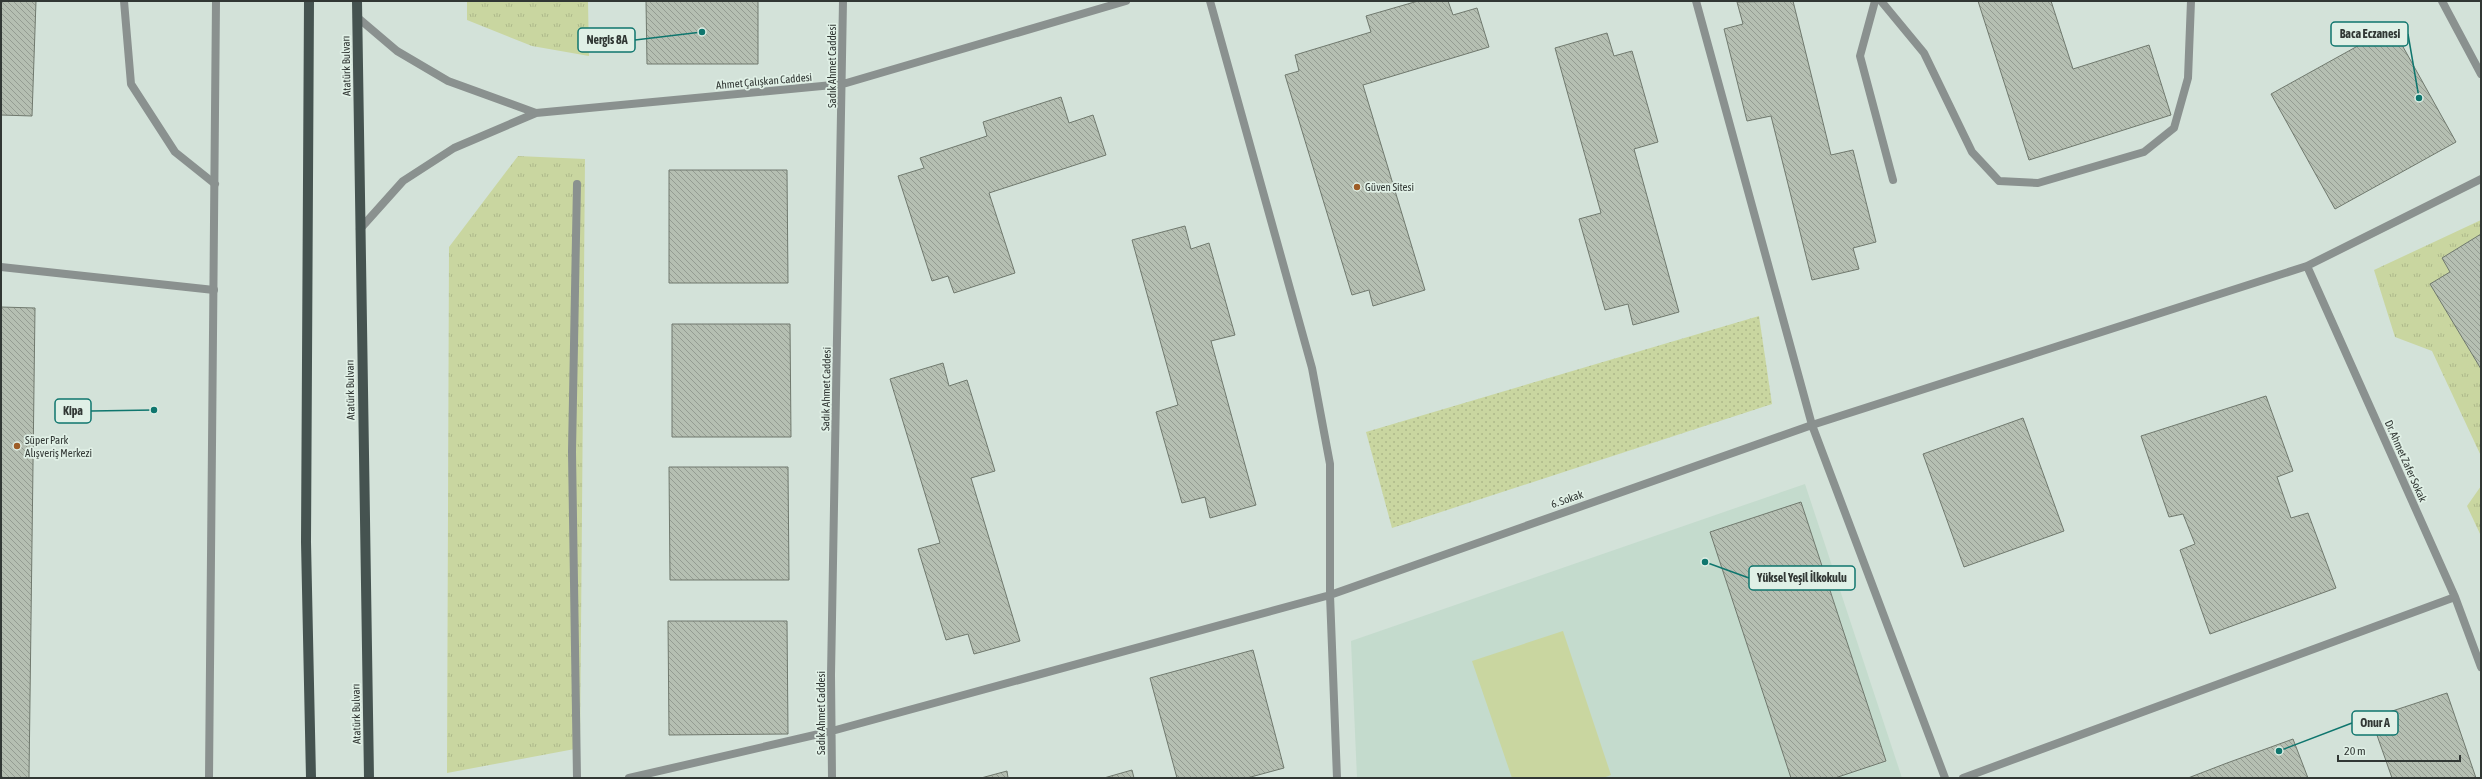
<svg xmlns="http://www.w3.org/2000/svg" width="2482" height="779" viewBox="0 0 2482 779" font-family="'Asap Condensed',sans-serif">
<defs>
<pattern id="grass-tufts" width="24" height="20" patternUnits="userSpaceOnUse"><rect width="24" height="20" fill="#c9d6a0"/><path d="M3 7l-1-3M5 7V3M7 7l1-3M15 17l-1-3M17 17v-4M19 17l1-3" fill="none" stroke="#adb88a"/></pattern>
<pattern id="park-dots" width="8" height="8" patternUnits="userSpaceOnUse"><rect width="8" height="8" fill="#c9d6a0"/><path d="M2 2h.1M6 6h.1" fill="none" stroke="#adb88a" stroke-width="1.8" stroke-linecap="round"/></pattern>
<pattern id="building-back-hatch" width="6" height="6" patternUnits="userSpaceOnUse"><rect width="6" height="6" fill="#b5bfb2"/><path d="M-1 5l2 2M0 0l6 6M5-1l2 2" fill="none" stroke="#949c92"/></pattern>
</defs>
<rect width="100%" height="100%" fill="#d3e2d9"/>
<path fill="#c4dbcd" d="M1805,484l97,294h-545l-6,-137z"/>
<path fill="url(#grass-tufts)" d="M467,1h121l1,55 -57,-10 -65,-26z
M518,156l67,3 -5,589 -133,25 2,-526z
M2481,220v236l-49,-105 -37,-14 -21,-67z
M2481,486v50l-14,-30z"/>
<path fill="url(#park-dots)" d="M1759,316l13,88 -380,124 -26,-96z"/>
<path fill="#c9d6a0" d="M1563,631l48,144 -8,3h-91l-40,-117z"/>
<path fill="url(#building-back-hatch)" stroke="#70796e" d="M1,1h35l-4,115 -31,-1z
M646,1h112v63h-111z
M1418,1h30l5,14 24,-7 12,39 -126,38 62,205 -52,16 -4,-16 -17,5 -67,-220 14,-4 -4,-16 76,-23 -5,-16z
M1793,1l38,154 22,-5 23,92 -23,6 6,21 -47,11 -41,-164 -24,5 -23,-92 19,-5 -6,-22z
M1978,1h73l22,68 76,-24 22,70 -142,45z
M2392,27l64,115 -121,67 -64,-115z
M1607,33l7,23 18,-5 26,91 -24,7 45,163 -46,13 -5,-21 -23,6 -26,-91 22,-6 -46,-165z
M1061,97l8,26 24,-8 13,40 -117,38 26,80 -61,20 -6,-17 -16,5 -34,-105 26,-8 -4,-10 67,-22 -4,-14z
M669,170h118l1,113h-119z
M1185,226l6,23 18,-6 26,92 -24,6 45,164 -46,13 -5,-21 -23,6 -26,-91 22,-7 -46,-165z
M2481,234v135l-51,-85 20,-12 -8,-14z
M1,307l34,1 -6,470h-28z
M672,324h118l1,113h-119z
M943,363l6,23 18,-6 28,91 -24,7 49,163 -46,13 -6,-20 -22,6 -28,-91 22,-6 -50,-164z
M2266,396l27,75 -16,6 14,41 17,-5 28,75 -126,46 -30,-84 15,-6 -12,-30 -14,3 -28,-81z
M2023,418l41,113 -100,36 -41,-113z
M669,467h119l1,113h-119z
M1801,502l85,259 -51,17h-44l-81,-246z
M668,621h119l1,113 -119,1z
M1253,650l31,118 -37,10h-70l-27,-100z
M2447,693l29,85h-84l-21,-60z
M2293,739l15,39h-120l39,-15z
M1132,770l2,8h-30z
M1007,771l1,7h-27z"/>
<g fill="none" stroke-linecap="round" stroke-linejoin="round">
<path stroke="#8a918f" stroke-width="8" d="M124,1l7,83 44,68 40,32
M1875,1l-15,55 33,124
M1881,1l43,52 48,99 27,29 39,2 106,-31 30,-24 14,-50 3,-77
M1,267l213,23
M577,778l-5,-326 5,-268"/>
<path stroke="#8a918f" stroke-width="8" d="M1210,1l102,367 18,96v131l7,183
M1696,1l116,424 133,353
M2442,1l39,73
M357,17l40,34 51,30 88,32
M360,229l43,-48 51,-33 82,-35 307,-29 283,-83
M2307,266l148,331 26,70
M209,778l7,-777
M629,778l203,-47 498,-136 482,-170 495,-159 174,-87
M832,778l-1,-103 12,-674
M1963,778l492,-181"/>
<path stroke="#455350" stroke-width="10" d="M309,1l-3,541 5,236
M357,1l12,777"/>
</g>
<g fill="#9d5d27" stroke="#e0f0e6" stroke-width="1.5">
<circle cx="1357" cy="187" r="4"/>
<circle cx="17" cy="446" r="4"/>
</g>
<g text-anchor="middle" dominant-baseline="central" stroke-width="3.5" stroke-linejoin="round" paint-order="stroke">
<g font-size="11" fill="#313734" stroke="#e0f0e6">
<text transform="translate(346 66) rotate(-91)">Atatürk Bulvarı</text>
<text transform="translate(832 66) rotate(-90)">Sadık Ahmet Caddesi</text>
<text transform="translate(764 81) rotate(-5)">Ahmet Çalışkan Caddesi</text>
<text transform="translate(826 389) rotate(-89)">Sadık Ahmet Caddesi</text>
<text transform="translate(350 390) rotate(-91)">Atatürk Bulvarı</text>
<text transform="translate(2406 461) rotate(66)">Dr. Ahmet Zafer Sokak</text>
<text transform="translate(1567 499) rotate(-19)">6. Sokak</text>
<text transform="translate(821 713) rotate(-90)">Sadık Ahmet Caddesi</text>
<text transform="translate(356 714) rotate(-91)">Atatürk Bulvarı</text>
</g>
<g font-size="11" fill="#313734" stroke="#e0f0e6" text-anchor="start">
<text x="1365" y="187">Güven Sitesi</text>
<text x="25" y="440">Süper Park<tspan x="25" dy="13">Alışveriş Merkezi</tspan></text>
</g>
</g>
<path fill="none" stroke="#0f766e" stroke-width="1.5" d="M2419 98L2408 34M702 32L635 40M154 410L91 411M1705 562L1749 578M2279 751L2352 723"/>
<g fill="#0f766e" stroke="#e0f0e6" stroke-width="1.5">
<circle cx="2419" cy="98" r="4"/>
<circle cx="702" cy="32" r="4"/>
<circle cx="154" cy="410" r="4"/>
<circle cx="1705" cy="562" r="4"/>
<circle cx="2279" cy="751" r="4"/>
</g>
<g fill="#e0f0e6" stroke="#0f766e" stroke-width="1.5">
<rect x="2331" y="22" width="77" height="24" rx="4"/>
<rect x="578" y="28" width="57" height="24" rx="4"/>
<rect x="55" y="399" width="36" height="24" rx="4"/>
<rect x="1749" y="566" width="106" height="24" rx="4"/>
<rect x="2352" y="711" width="46" height="24" rx="4"/>
</g>
<g font-size="12" text-anchor="middle" font-weight="bold" fill="#313734">
<text x="2370" y="38">Baca Eczanesi</text>
<text x="607" y="44">Nergis 8A</text>
<text x="73" y="415">Kipa</text>
<text x="1802" y="582">Yüksel Yeşil İlkokulu</text>
<text x="2375" y="727">Onur A</text>
</g>
<rect width="2482" height="779" fill="none" stroke="#313734" stroke-width="4"/>
<path d="M2338 755v6h122v-6" fill="none" stroke="#313734" stroke-width="2"/>
<text x="2344" y="755" font-size="12" fill="#313734" stroke="#e0f0e6" stroke-width="3" paint-order="stroke">20 m</text>
</svg>
